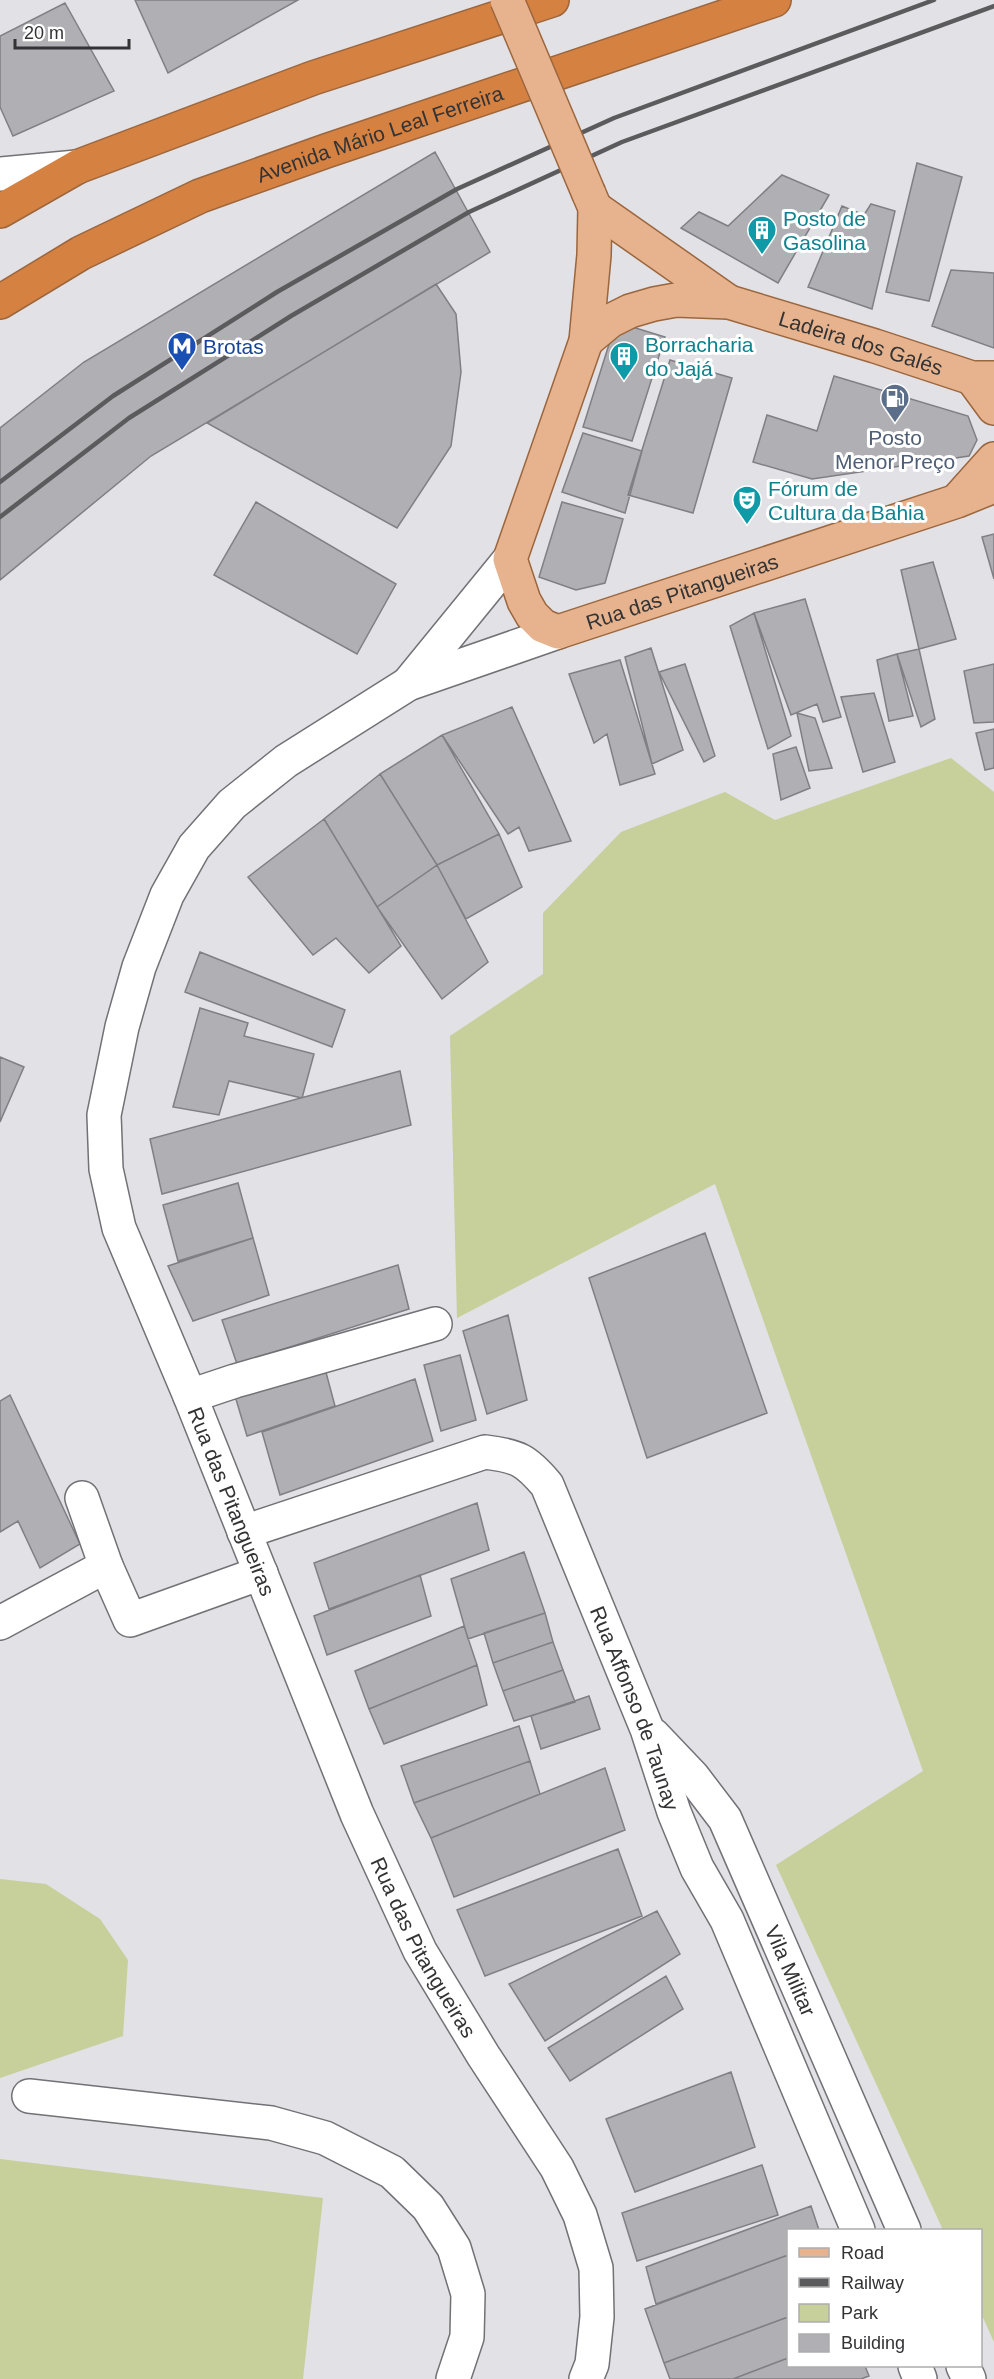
<svg xmlns="http://www.w3.org/2000/svg" width="994" height="2379" viewBox="0 0 994 2379" font-family="Arial,sans-serif">
<rect width="100%" height="100%" fill="#e1e1e6"/>
<path fill="#c7cf9a" d="M951,758l43,34v1550l-13,-29 -1,-83h-37l-167,-365 147,-94 -208,-587 -258,134 -7,-282 93,-62v-61l78,-81 104,-40 50,28z
M0,1879l46,5 54,35 28,41 -5,76 -123,42z
M0,2159l323,39 -20,181h-303z"/>
<path fill="#afafb4" stroke="#7f7f84" stroke-width="1.5" d="M135,0h163l-130,73z
M65,3l49,88 -101,45 -13,-29v-71z
M435,152l55,100 -339,204 -151,124v-152l84,-66z
M917,163l45,14 -33,124 -43,-9z
M782,175l47,20 -51,88 -97,-55 18,-16 29,14z
M871,204l24,7 -23,98 -64,-22 34,-81 22,9z
M951,270l43,3v75l-62,-22z
M436,284l20,30 5,58 -10,74 -54,82 -190,-105z
M616,322l49,15 -33,104 -49,-14z
M670,360l62,18 -39,135 -65,-18z
M834,376l134,40 9,24 -8,16 -157,23 -59,-17 14,-47 50,16z
M583,433l59,18 -17,62 -63,-21z
M256,502l140,82 -39,70 -143,-79z
M562,502l61,17 -18,64 -29,7 -37,-13z
M994,534v45l-12,-42z
M933,562l23,77 -37,10 -18,-79z
M805,599l36,118 -18,5 -6,-18 -26,11 -37,-102z
M754,613l37,123 -23,13 -38,-123z
M651,648l32,102 -31,14 -27,-107z
M919,649l16,70 -14,8 -24,-73z
M897,654l16,62 -24,5 -12,-61z
M620,660l35,114 -35,11 -13,-51 -13,9 -25,-69z
M685,664l30,92 -11,6 -45,-90z
M994,664v58l-20,1 -10,-52z
M874,693l21,69 -32,10 -22,-75z
M512,707l39,88 20,46 -42,10 -10,-24 -11,7 -66,-99z
M797,713l18,5 17,50 -23,3z
M994,729v39l-9,2 -9,-37z
M442,735l57,99 -62,31 -57,-91z
M796,747l14,41 -29,12 -8,-46z
M380,774l57,91 -60,42 -53,-88z
M324,819l77,127 -32,27 -33,-35 -23,17 -65,-78z
M499,834l23,53 -56,32 -29,-54z
M437,865l51,97 -46,37 -65,-92z
M200,952l145,58 -13,37 -147,-55z
M200,1008l48,15 -4,13 70,18 -12,44 -73,-17 -10,34 -46,-8z
M0,1057l24,10 -24,55z
M400,1071l11,54 -249,69 -12,-55z
M238,1183l15,55 -75,23 -15,-56z
M705,1233l62,180 -120,45 -58,-180z
M253,1238l16,57 -76,26 -25,-55z
M398,1265l11,44 -172,55 -15,-44z
M508,1315l19,85 -40,14 -24,-83z
M460,1355l16,65 -35,11 -17,-66z
M324,1365l11,41 -88,30 -12,-40z
M415,1379l18,62 -153,54 -18,-63z
M10,1395l70,149 -40,24 -22,-47 -18,11v-131z
M477,1503l12,47 -160,59 -15,-46z
M524,1552l21,61 -77,26 -17,-60z
M420,1575l11,41 -104,39 -13,-39z
M545,1613l8,29 -60,21 -9,-30z
M464,1626l13,39 -108,44 -14,-38z
M553,1642l10,28 -60,21 -10,-28z
M477,1665l10,40 -103,39 -15,-35z
M563,1670l12,32 -61,19 -11,-30z
M589,1696l11,33 -59,20 -10,-33z
M519,1726l11,35 -116,42 -13,-37z
M530,1761l10,33 -109,44 -17,-35z
M605,1768l20,62 -171,67 -23,-59z
M618,1849l24,67 -157,60 -28,-66z
M657,1911l23,43 -135,87 -36,-57z
M666,1976l17,33 -113,72 -22,-33z
M731,2072l24,75 -120,45 -29,-73z
M762,2165l16,50 -141,46 -15,-48z
M811,2206l8,24h-31v25l-132,49 -10,-37z
M788,2255v62l-124,46 -19,-54z
M788,2317v41l-55,21h-63l-6,-16z
M788,2358v8h77l4,10 -8,3h-128z"/>
<g fill="none" stroke-linecap="round" stroke-linejoin="round">
<g stroke="#717176" stroke-width="36">
<g id="minor">
<path d="M0,174l77,-7"/>
<path id="s1" d="M558,632l-150,52 -122,77 -54,43 -38,43 -27,48 -28,72 -17,60 -18,88 2,54 13,59 71,168 167,418 63,137 63,104 74,113 23,47 16,53 1,49 -5,47 -6,15"/>
<path d="M408,684l102,-125"/>
<path d="M190,1396l45,-15 200,-57"/>
<path d="M82,1498l24,68"/>
<path id="s2" d="M244,1532l241,-80c33,4 41,8 62,33l100,244 27,83 23,56 30,52 131,310"/>
<path d="M0,1623l106,-57 24,54 131,-47"/>
<path id="s3" d="M653,1735l40,42 32,42 179,411"/>
<path d="M29,2096l242,27 54,15 67,34 36,35 26,41 14,46 -1,43 -14,42"/>
<path d="M915,2366l5,13"/>
<path d="M963,2366l6,13"/>
</g>
</g>
<g stroke="#9c663d" stroke-width="36">
<g id="major">
<path id="s4" d="M589,194l6,14 -1,47 -8,86 -76,218 14,42 8,14 11,11 15,6 399,-131 37,-15"/>
<path d="M595,208l134,94"/>
<path id="s5" d="M586,341l24,-20 20,-10 24,-7 22,-4 53,2 146,44 97,32h22"/>
<path d="M972,378l22,30"/>
<path d="M960,497l34,-38"/>
</g>
</g>
<g stroke="#9c663d" stroke-width="36">
<g id="highway">
<path d="M0,211l77,-44 236,-89 239,-78"/>
<path id="s6" d="M0,302l81,-49 119,-57 126,-45 448,-151"/>
</g>
</g>
<use href="#minor" stroke="#fff" stroke-width="33"/>
<use href="#major" stroke="#e6b38e" stroke-width="33"/>
<use href="#highway" stroke="#d58142" stroke-width="33"/>
<path stroke="#5b5b5d" stroke-width="4.5" d="M0,482l113,-86 164,-104 180,-103 157,-71 320,-118
M0,517l129,-99 162,-102 178,-104 153,-70 372,-136"/>
<g stroke="#9c663d" stroke-width="36" stroke-linecap="butt">
<path id="major-bridge" d="M507,0l82,194"/>
</g>
<use href="#major-bridge" stroke="#e6b38e" stroke-width="33"/>
</g>
<defs>
<g id="building-pin" transform="scale(1.5)"><path d="M0 17L-7.5 6A9.5 9.5 0 1 1 7.5 6Z" fill="#0f9aa8" stroke="#fff"/><path d="M-4-6H4V6H1V3H-1V6H-4ZM-2.5-4.3h1.7v1.8h-1.7ZM.8-4.3h1.7v1.8H.8ZM-2.5-1h1.7V.8h-1.7ZM.8-1h1.7V.8H.8Z" fill="#fff"/></g>
<g id="metro-pin" transform="scale(1.5)"><path d="M0 17L-7.5 6A9.5 9.5 0 1 1 7.5 6Z" fill="#1a4fb4" stroke="#fff"/><path d="M-5.5 5V-5H-3L0 0L3-5H5.5V5H3V-.5L0 4L-3-.5V5Z" fill="#fff"/></g>
<g id="fuel-pin" transform="scale(1.5)"><path d="M0 17L-7.5 6A9.5 9.5 0 1 1 7.5 6Z" fill="#5c6f8a" stroke="#fff"/><path d="M-5.5-6h7V0h2V4h1.3V-2.5L3-4.5l.8-.8L6-3V5H2.5V1h-1V6h-7ZM-4.2-4.7v3.2H.2V-4.7Z" fill="#fff"/></g>
<g id="theatre-pin" transform="scale(1.5)"><path d="M0 17L-7.5 6A9.5 9.5 0 1 1 7.5 6Z" fill="#0f9aa8" stroke="#fff"/><path d="M-5-5.5Q0-4 5-5.5V0Q5 5 0 6Q-5 5-5 0ZM-3.3-2.5H-1v1.5H-3.3ZM1-2.5H3.3v1.5H1ZM-2.8 1Q0 5.5 2.8 1Z" fill="#fff"/></g>
</defs>
<g fill-rule="evenodd">
<use href="#building-pin" x="762" y="230"/>
<use href="#metro-pin" x="182" y="346"/>
<use href="#building-pin" x="624" y="356"/>
<use href="#fuel-pin" x="895" y="398"/>
<use href="#theatre-pin" x="747" y="500"/>
</g>
<g text-anchor="middle" dominant-baseline="central" stroke-width="6" stroke-linejoin="round" paint-order="stroke">
<g font-size="21" fill="#333335" stroke="#fff">
<text stroke="none"><textPath href="#s6" startOffset="417">Avenida Mário Leal Ferreira</textPath></text>
<text stroke="none"><textPath href="#s5" startOffset="292">Ladeira dos Galés</textPath></text>
<text stroke="none"><textPath href="#s4" startOffset="602">Rua das Pitangueiras</textPath></text>
<text stroke="none"><textPath href="#s1" startOffset="1124">Rua das Pitangueiras</textPath></text>
<text stroke="none"><textPath href="#s2" startOffset="567">Rua Affonso de Taunay</textPath></text>
<text stroke="none"><textPath href="#s1" startOffset="1610">Rua das Pitangueiras</textPath></text>
<text stroke="none"><textPath href="#s3" startOffset="276">Vila Militar</textPath></text>
</g>
<g font-size="21" fill="#0d838f" stroke="#fff" text-anchor="start">
<text x="783" y="218">Posto de<tspan x="783" dy="24">Gasolina</tspan></text>
<text x="645" y="344">Borracharia<tspan x="645" dy="24">do Jajá</tspan></text>
<text x="768" y="488">Fórum de<tspan x="768" dy="24">Cultura da Bahia</tspan></text>
</g>
<g font-size="21" fill="#164399" stroke="#fff" text-anchor="start">
<text x="203" y="346">Brotas</text>
</g>
<g font-size="21" fill="#4e5e75" stroke="#fff">
<text x="895" y="437">Posto<tspan x="895" dy="24">Menor Preço</tspan></text>
</g>
</g>
<rect x="787" y="2229" width="195" height="138" fill="#ffffff" stroke="#adadae" stroke-width="1.5"/>
<rect x="799" y="2248" width="30" height="9" fill="#e6b38e" stroke="#adadae" stroke-width="1.5"/>
<text x="841" y="2259" font-size="18" fill="#333335">Road</text>
<rect x="799" y="2278" width="30" height="9" fill="#5b5b5d" stroke="#adadae" stroke-width="1.5"/>
<text x="841" y="2289" font-size="18" fill="#333335">Railway</text>
<rect x="799" y="2304" width="30" height="18" fill="#c7cf9a" stroke="#adadae" stroke-width="1.5"/>
<text x="841" y="2319" font-size="18" fill="#333335">Park</text>
<rect x="799" y="2334" width="30" height="18" fill="#afafb4" stroke="#adadae" stroke-width="1.5"/>
<text x="841" y="2349" font-size="18" fill="#333335">Building</text>
<path d="M15 39v9h114v-9" fill="none" stroke="#333335" stroke-width="3"/>
<text x="24" y="39" font-size="18" fill="#333335" stroke="#ffffff" stroke-width="4.5" paint-order="stroke">20 m</text>
</svg>
